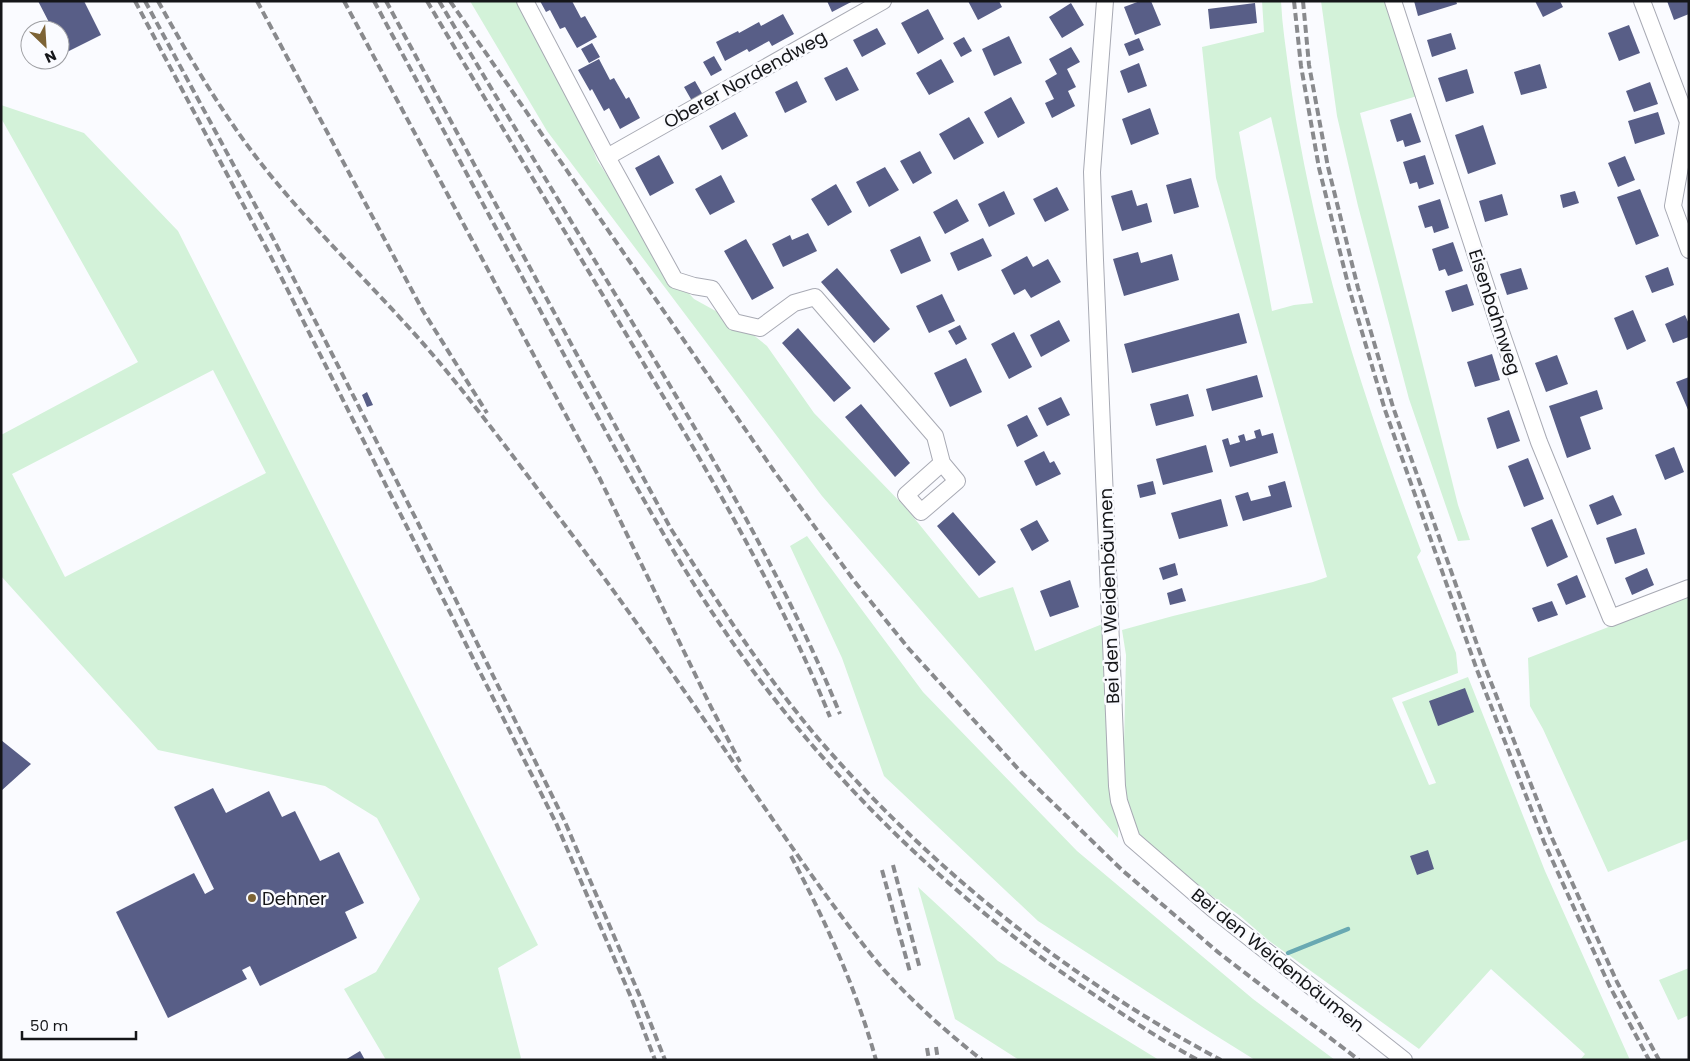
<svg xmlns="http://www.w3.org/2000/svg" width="1690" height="1061" viewBox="0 0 1690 1061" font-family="Poppins,sans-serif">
<rect width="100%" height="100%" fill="#fafbff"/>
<path fill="#d3f2d9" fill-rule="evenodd" d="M470,1h55l37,69 35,90 76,116 21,23 47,26 26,21 47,67 92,95 73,90 34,-11 22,64 75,-30 9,180 -1,37 -296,-342 -275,-365z
M1262,1h19c1,24 5,48 8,72 22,164 73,323 132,478l-4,6 39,96 2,20 -66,25 37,87 7,-2 -34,-81 66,-25 77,194 85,189h-50l5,-6 -94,-85 -72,80 -151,-109 -29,-25 -34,-24 -66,-55 -16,-44 3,-137 -4,-25 51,-14 140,-34 14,-5 -111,-399 -14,-131 62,-15zM1271,117l42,186 -19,2 -22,6 -33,-179z
M1321,1h74l29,93 -64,19 98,392 12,35 -12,1 -49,-142 -51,-193 -21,-90z
M1,105l83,28 94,98 360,714 -40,23 23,90 -2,2h-133l-42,-71 32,-17 44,-73 -43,-81 -52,-32 -167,-36 -157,-174v-141l137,-73 -137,-244zM213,370l53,103 -201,104 -53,-103z
M807,536l116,156 154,159 176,148 82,61h-80l-53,-33 -164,-106 -154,-145 -42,-118 -52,-112z
M1689,596v243l-81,33 -65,-143 -13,-23 -2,-48z
M918,887l80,74 161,99h-140l-64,-41z
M1689,968v47l-11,5 -19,-40z"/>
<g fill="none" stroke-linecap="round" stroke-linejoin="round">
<path stroke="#69a9b2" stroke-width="4.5" d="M1288,953l60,-24"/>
</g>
<path fill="#585e87" d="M38,1h46l17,34 -36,18 -5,-10v-13h-7z
M540,1h32l9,17 4,-2 12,21 -20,11 -12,-21 -5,2 -10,-19 -4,2z
M827,1h26l-21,11z
M968,1h31l3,6 -24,13z
M1140,1h11l10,24 -26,10 -11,-28z
M1414,1h42l1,3 -39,12z
M1535,1h25l3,6 -20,10z
M1667,1h22v13l-15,6z
M1071,3l13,22 -22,13 -13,-21z
M1255,3l2,20 -47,6 -2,-20z
M928,9l16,30 -26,15 -17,-31z
M783,14l11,20 -22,12 -3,-5 -20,11 -2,-3 -22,12 -9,-19 22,-11 1,2 20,-11 2,4z
M1629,25l11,28 -21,8 -11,-28z
M877,28l9,16 -24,13 -9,-17z
M1451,33l5,16 -24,8 -5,-17z
M1009,36l13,27 -28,13 -12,-27z
M964,37l8,14 -11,6 -8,-14z
M1139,38l5,12 -15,6 -5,-12z
M592,43l8,14 -11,6 -8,-14z
M1071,47l9,15 -13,7 9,18 -8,4 7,15 -23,12 -7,-15 9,-4 -9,-18 12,-7 -8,-15z
M714,56l8,14 -11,6 -8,-14z
M599,59l11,21 4,-2 12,21 3,-2 11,21 -20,11 -11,-21 -5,3 -12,-22 -2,2 -12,-21z
M941,59l13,23 -25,13 -13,-22z
M1139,63l8,23 -19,7 -8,-22z
M1540,64l7,24 -26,7 -7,-23z
M847,67l12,23 -23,11 -12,-23z
M1467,69l7,24 -28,9 -8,-24z
M695,81l8,14 -11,6 -8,-14z
M797,81l10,21 -22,11 -10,-21z
M1650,82l8,22 -24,8 -8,-21z
M1011,97l14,26 -27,15 -14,-26z
M1150,108l9,26 -28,11 -9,-26z
M735,112l13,24 -26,14 -13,-24z
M1658,112l7,22 -30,10 -7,-23z
M1411,113l10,29 -16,5 -2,-7 -6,2 -7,-22z
M969,117l15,26 -30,17 -15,-26z
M1483,125l13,39 -28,10 -13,-39z
M920,151l12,22 -19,11 -13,-23z
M659,155l15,28 -24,13 -15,-28z
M1425,155l9,29 -15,5 -2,-7 -7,2 -7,-22z
M1625,156l10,24 -17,7 -10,-24z
M885,167l14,23 -30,17 -13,-25z
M721,175l14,27 -25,13 -15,-26z
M1191,178l8,29 -25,7 -8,-29z
M836,184l16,28 -24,14 -17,-27z
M1057,187l12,23 -24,12 -12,-23z
M1640,189l19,47 -23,9 -19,-48z
M1132,190l5,16 10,-3 5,19 -30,9 -11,-35z
M1004,191l11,23 -26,13 -11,-23z
M1575,191l4,12 -16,5 -3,-13z
M1502,194l6,21 -23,7 -6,-21z
M957,199l12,22 -24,13 -12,-22z
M1440,199l9,29 -15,5 -2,-7 -7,2 -7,-22z
M808,233l9,18 -34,16 -11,-23 18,-9 2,5z
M920,236l11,25 -30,13 -11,-24z
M983,238l9,18 -34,15 -8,-18z
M746,239l28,49 -22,12 -28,-49z
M1453,242l10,29 -15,5 -3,-7 -6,2 -7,-22z
M1138,252l3,11 31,-9 7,26 -55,16 -11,-37z
M1027,256l6,11 15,-8 13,23 -30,16 -6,-9 -11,6 -13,-25z
M1668,267l6,18 -22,8 -7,-17z
M837,268l53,61 -16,14 -53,-61z
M1521,268l7,21 -21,6 -7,-21z
M1467,284l7,21 -22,7 -7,-21z
M942,294l13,27 -26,12 -13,-27z
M1633,310l13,31 -19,9 -13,-32z
M1239,313l8,30 -115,30 -8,-29z
M1685,315l4,9v13l-16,6 -8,-19z
M1059,320l11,21 -29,16 -11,-22z
M960,325l7,14 -11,6 -8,-14z
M798,328l53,60 -17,14 -52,-59z
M1014,332l18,35 -23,12 -18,-35z
M1492,354l8,26 -25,7 -8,-25z
M1557,355l11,29 -22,8 -11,-29z
M966,358l16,34 -32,15 -16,-34z
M1257,375l6,22 -51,14 -6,-22z
M1689,377v35l-13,-30z
M1597,390l6,19 -23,8 11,32 -24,9 -18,-52z
M367,392l6,13 -6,2 -5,-12z
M1188,394l6,22 -38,10 -6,-22z
M1061,397l9,18 -23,11 -9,-18z
M861,404l49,59 -15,14 -50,-60z
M1509,410l11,31 -23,8 -10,-31z
M1027,415l11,21 -21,11 -10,-22z
M1260,429l2,7 11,-3 5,20 -48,14 -8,-27 6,-2 2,7 10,-3 -2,-6 6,-2 2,7 10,-3 -2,-7z
M1206,445l7,27 -50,13 -7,-26z
M1674,447l10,25 -19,8 -10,-25z
M1044,451l6,12 4,-2 7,13 -25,12 -12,-25z
M1528,458l16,41 -20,8 -16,-41z
M1153,481l3,13 -16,4 -3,-13z
M1285,481l7,26 -49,14 -8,-25 13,-4 3,9 20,-5 -3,-10z
M1613,495l9,20 -25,10 -8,-20z
M1221,499l7,27 -49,13 -8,-26z
M953,512l43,50 -17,14 -42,-50z
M1552,519l16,38 -21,10 -16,-39z
M1037,520l12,21 -17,10 -12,-22z
M1636,528l9,26 -30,10 -9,-26z
M1175,563l3,12 -15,5 -4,-12z
M1647,568l7,17 -22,10 -7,-17z
M1577,575l9,22 -20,8 -9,-21z
M1070,580l9,27 -29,10 -10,-26z
M1182,588l4,13 -16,4 -3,-12z
M1552,601l6,14 -20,7 -6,-14z
M1465,688l9,24 -36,14 -9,-25z
M1,740l30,24 -30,27z
M213,788l13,25 43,-22 13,26 13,-6 25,50 19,-9 25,51 -19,9 12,26 -97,48 -10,-20 -8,4 5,9 -79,39 -52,-106 78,-39 11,21 9,-5 -40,-82z
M1428,850l6,19 -17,6 -7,-19z
M360,1051l5,9h-20z"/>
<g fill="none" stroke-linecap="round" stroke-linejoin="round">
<g stroke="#a8aab4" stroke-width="18">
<path id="minor" d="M525,1l82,156 276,-156
M1105,1l-13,171 3,88 22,526 2,15 13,38 81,70 191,151
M1393,1l106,325 40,116 72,176 78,-30
M1642,1l46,121 -15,84 16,44
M607,157l68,123 19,6 18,3 22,33 26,6 34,-25 21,-6 120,139 7,27 15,18 -36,31 -15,-17 36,-32"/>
</g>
<use href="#minor" stroke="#fff" stroke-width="16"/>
<path stroke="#898a8d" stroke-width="4" stroke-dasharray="8 4" stroke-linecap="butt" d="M135,1l135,254 286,568 77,179 22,58
M145,1l129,239 142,279 149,303 76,177 24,61
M158,1c35,63 72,126 118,181 53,64 115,122 168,186 37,45 72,92 107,139 70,91 135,186 200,281 41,59 81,119 127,175 31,36 67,68 104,97
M257,1l166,310 64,102
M344,1l255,476 112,230 29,55
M374,1c65,121 130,242 195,363 56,102 110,206 179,300 96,132 216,244 351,334 32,22 65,44 99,62
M386,1l285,528c49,77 98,154 158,222 111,125 244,230 392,309
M427,1c71,120 143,239 214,358 69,116 138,233 189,358
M439,1c64,107 128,214 193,321 76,127 152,255 208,392
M450,1l324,470 81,111 54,67 112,123 101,98 97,83 140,107
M1294,1l7,65 18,102 30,120 36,122 92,260 67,172 65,143 40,75
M1303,1l6,64 19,102 30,121 35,119 92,260 67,171 65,144 42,78
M791,856c35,66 65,132 85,204
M893,865l27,104
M882,870l28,102
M936,1047l2,13
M927,1048l2,12"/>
</g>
<circle fill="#7d6335" stroke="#fafbff" stroke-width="2" cx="252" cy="898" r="5"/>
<g text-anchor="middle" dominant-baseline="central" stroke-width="5" stroke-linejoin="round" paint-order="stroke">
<g font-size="18" fill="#151619" stroke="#fafbff">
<text transform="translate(745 79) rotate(-29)">Oberer Nordendweg</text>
<text transform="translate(1495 312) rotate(72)">Eisenbahnweg</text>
<text transform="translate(1109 596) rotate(-92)">Bei den Weidenbäumen</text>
<text transform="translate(1278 960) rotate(39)">Bei den Weidenbäumen</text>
</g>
<g font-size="18" fill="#151619" stroke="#fafbff" text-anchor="start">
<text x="262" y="898">Dehner</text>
</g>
</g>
<rect width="1690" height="1061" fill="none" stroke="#151619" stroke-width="5"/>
<g transform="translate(45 45) rotate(155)"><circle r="24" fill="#fafbff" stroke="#9e9fa3"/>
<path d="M0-4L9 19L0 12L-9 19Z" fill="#7d6335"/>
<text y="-8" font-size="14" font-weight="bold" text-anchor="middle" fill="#151619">N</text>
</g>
<path d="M22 1031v8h114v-8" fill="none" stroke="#151619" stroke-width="2.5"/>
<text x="30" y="1031" font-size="15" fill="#151619" stroke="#fafbff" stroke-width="4" paint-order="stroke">50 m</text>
</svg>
